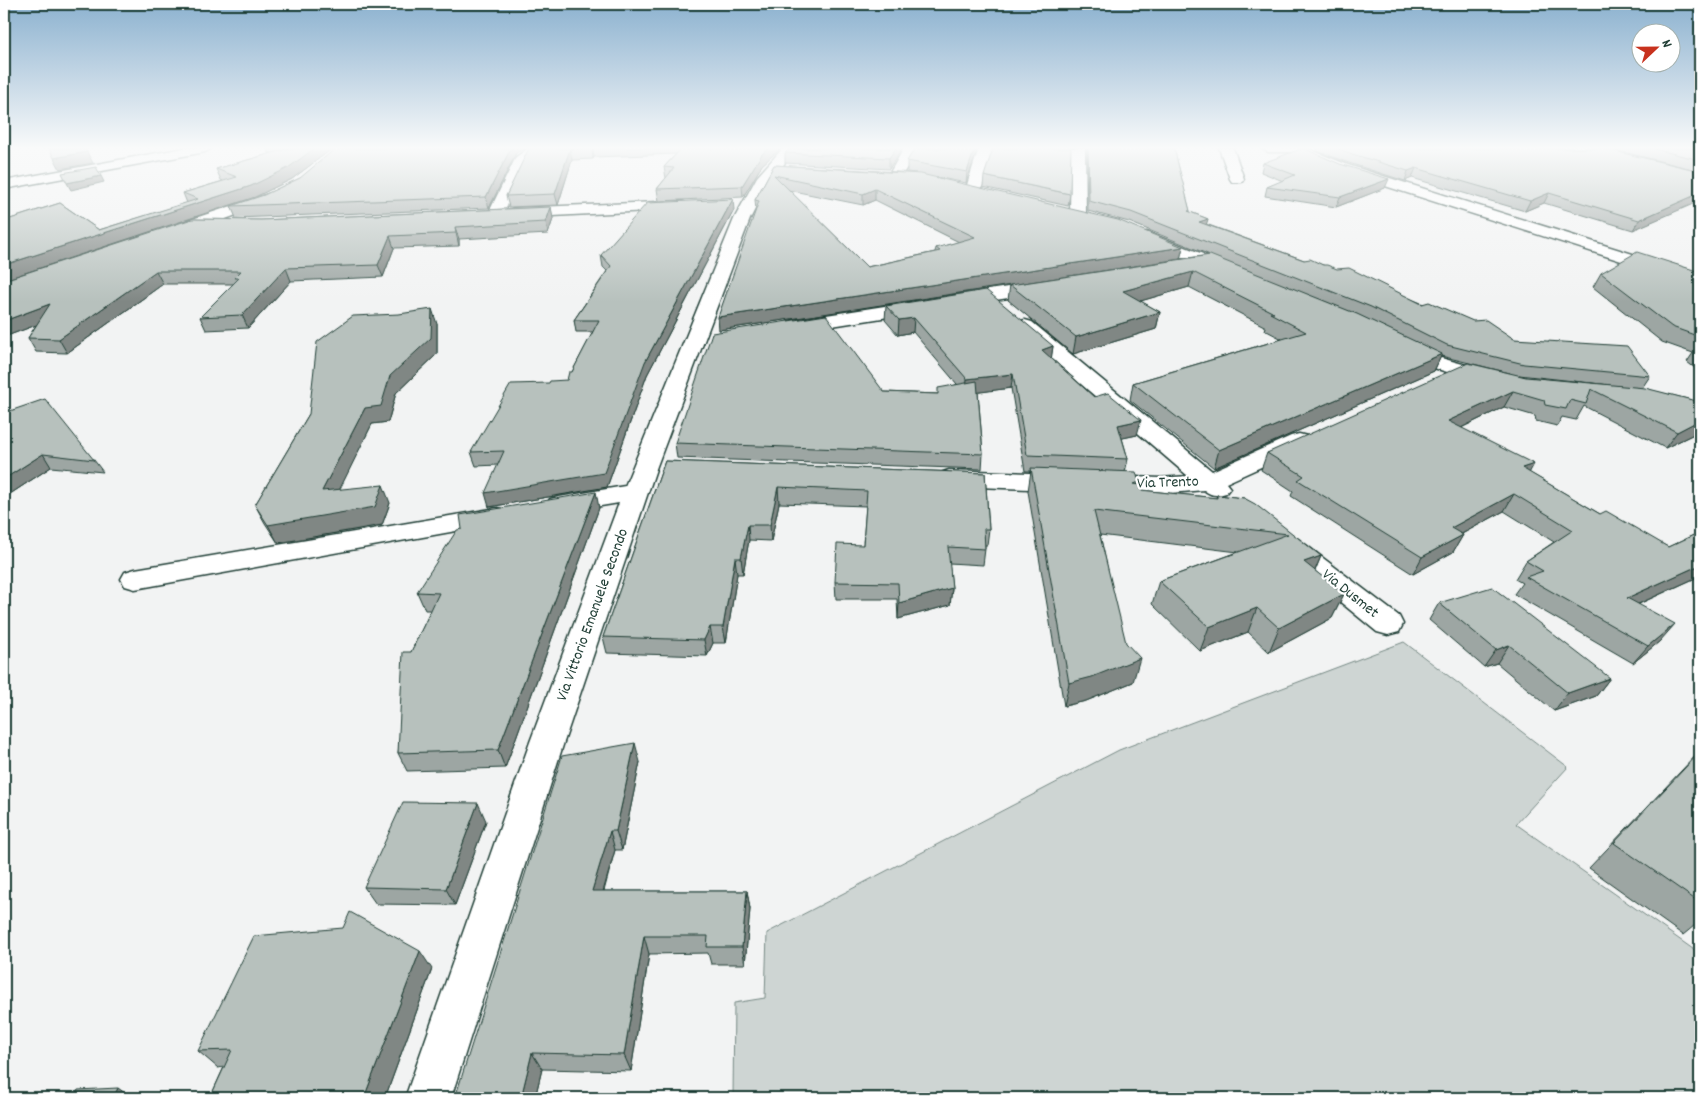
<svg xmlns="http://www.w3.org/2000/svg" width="1704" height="1102" viewBox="0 0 1704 1102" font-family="Dekko,sans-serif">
<rect width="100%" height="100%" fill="#f2f3f3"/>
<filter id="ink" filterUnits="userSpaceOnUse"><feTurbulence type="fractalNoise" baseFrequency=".02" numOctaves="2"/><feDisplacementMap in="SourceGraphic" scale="10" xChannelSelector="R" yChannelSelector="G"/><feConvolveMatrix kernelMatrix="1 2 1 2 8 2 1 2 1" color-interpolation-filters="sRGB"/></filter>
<g filter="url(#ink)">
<path fill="#ced5d3" stroke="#768984" d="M1404,642l164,125 -52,57 184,130v144h-967l1,-95 31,-5 2,-65 352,-183z"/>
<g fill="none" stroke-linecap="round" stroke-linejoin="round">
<g stroke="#1f3d34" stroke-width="3">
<path id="minor" d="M184,148h28l-7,4 -201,37v-8z
M529,148h16l-16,11 -27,58h-12l-2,-3 28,-57z
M783,148h15l-29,33 -19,38 -93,247 -93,276 -113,356h-46l125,-356 89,-239 -60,10 -9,-2 -4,-6 4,-6 9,-2 66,-11 109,-267 23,-42z
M904,148h14l-18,31h-10l-2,-3z
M979,148h14l-12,43 -3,3h-10l-3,-3z
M1071,148h14l1,67 -2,3h-12l-2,-3z
M1219,148h14l11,31 -2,3h-10l-2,-3z
M1261,148h45l42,17 352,110v11l-362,-115 -44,-19h-26z
M268,194l5,2 3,3 -3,3 -93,33h-12l-2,-4 2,-4z
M681,201l6,2 2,3 -2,3 -173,9 -6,-2 -2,-3 2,-3 6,-2z
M1147,232l89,35 3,4 -3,4 -6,1 -6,-1 -83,-34 -2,-4 2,-4z
M1046,281l7,2 2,4 -2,4 -259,41 -7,-2 -3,-4 3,-4 7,-2z
M1025,320l7,2 180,149 79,-35 8,-2 8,2 4,5 -4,5 -81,37 4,5 -4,5c-9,3 -15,3 -22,-3l-44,4 -211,-8 -9,-3 -4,-5 4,-5 9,-3 211,8 28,-2 -170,-146 -3,-4 3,-4z
M1405,341l36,17 58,16 3,5 -3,5 -8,1 -64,-19 -29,-15 -3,-4 3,-4z
M497,508l9,2 4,6 -4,6 -371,67 -10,-3 -4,-7 4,-7 10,-3z
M1288,536l10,3 101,77 4,8 -4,8 -11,3 -11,-3 -99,-81 -4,-6 4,-6z"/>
</g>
<use href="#minor" fill="#fff" fill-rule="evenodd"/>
</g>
<path fill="#9da6a3" stroke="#1f3d34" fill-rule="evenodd" d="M266,148h67l-41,31 -37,18 -175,58 112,-36 69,1 290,-13 2,12 -5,15 -89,5v7l-65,2 -11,29 -92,4 -43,47 -42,2 -6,-13 33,-33h-70l-96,69 -31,-1 -8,-14 8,-13 -32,12v-116l56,-18 39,27 88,-27 -4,-10 40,-12 -2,-1 -5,-11 56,-16 -4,-1z
M531,148h250l-19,17 -19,32 -84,4 -2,-12 9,-11 -2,-11 12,-13 -82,3 -1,2 -21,1 -14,45 -49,2 -3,-11z
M790,148h112l-13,21 -104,-6v-10z
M978,148l-12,35 -30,-6 247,70 -3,12 30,-4 -81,-33 -41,-11 -1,-63h87l16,64 18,7 -2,5 98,36 19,5 191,74 136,37 -8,12 58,14v33l-4,-2 -31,15 -81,-42 -8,14 -14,-3 -5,9 -21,-5 -1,-5 -31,-9 -43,21 69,45 70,41 68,33 32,-15v44l-61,28 21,37 -27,22 -119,-69 8,-11 -7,-4 11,-18 28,-19 -50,-31 -42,23 1,1 -10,17 -40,22 -122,-78 2,-5 -32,-21 6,-17 243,-80 -69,-17 -7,15 -220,97 -84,-68 3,-17 149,-44 -17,-9 1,-3 -77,-40 -49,14 20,11 -4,17 -83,25 -65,-54 2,-15 -291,45 37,-119 -1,-11 19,-35 142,8 -9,-1v-11zM788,190l75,15 12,-5 84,42 -23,6 -1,4 -68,15zM1519,375l91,10 -84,-8z
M1318,148h283l99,23 -67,59 -89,-27 -19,8 -113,-33 -7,3 -56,-18 -32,-12z
M1607,148h93v23z
M516,153l-27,55 -253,10 -5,-12 33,-11 36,-17z
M1263,163l122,25 -49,19 -71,-11 2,-9 16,-6 -22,-9z
M984,176l86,18 -2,12 -85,-19z
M734,210l-87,165 -40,112 -118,20 9,-42 -22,1 -5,-14 96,-72 5,-8 21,-40h-17l-2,-12 33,-49 -4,-4 -2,-12z
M1700,272v100l-13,-10 6,-9 -31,-11 -69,-55 8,-14z
M886,306l167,40 -2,12 86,77 -15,3 6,21 -3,13 14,10 -1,3 3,5 75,8 1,-3 27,3 77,58 -6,15 29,23 -12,24 -63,34 -21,-20 -48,19 -48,-47 7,-23 79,-29 -138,-17 33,147 -47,19 -22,5 -36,-215 3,-20h-6l-14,-83 -33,4 5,62 -1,15 -305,-11 -2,-15 209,-51 54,2 19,-10 -44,-52 -15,3 -13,-15z
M437,324v30l-41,39 -8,29 -16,2 -33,65 51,14 -8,22 -104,18 -13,-20 -10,-18 54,-91z
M4,413l90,47 9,12 -52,-5 -47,31z
M665,461l320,12 4,56 -2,16h-2v4l-2,16 -34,-2 3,25 -2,17 -52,14 -1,-20h-61l-1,-17 28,-37 3,-39 -87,-3 -8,38 -22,-1 -6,34h-6l-11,69h-13l-6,13 -100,-3 -4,-16z
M599,508l-94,260 -98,3 -9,-18 13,-101 20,-42h-6l-8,-18z
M1439,603l171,75 -14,18 -42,15 -57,-48 -13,4 -55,-47z
M1700,751v170l-17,14 -94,-67z
M640,762l-18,88h-7l-11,41h143l3,18 -5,55h-34l-3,-11 -59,1 -18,117 -89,-2 -7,29h-80z
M486,821l-31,84 -79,-1 -12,-17z
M432,969l-47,129h-175l14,-31 -6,1 -20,-17z"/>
<path fill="#808784" stroke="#1f3d34" d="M315,148h18l-41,31 -37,18 -251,83v-15l247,-79z
M511,148h15l-10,5 -27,55 -3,-11z
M592,148h1l1,9 -1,2z
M769,148h12l-19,17 -19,32 -1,-11 20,-32z
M896,148h6l-13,21v-11z
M975,148h3l-12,35 1,-11z
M570,149l2,11 -14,45 -3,-11z
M87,152l6,11 -33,6 -6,-11z
M1416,168l-4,10 -7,3 3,-10z
M101,176l3,6 -33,8 -4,-7z
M1389,179l-4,9 -49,19 4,-10z
M875,189v11l-12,5v-11z
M1549,193l-5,10 -19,8 5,-10z
M1700,193v8l-67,29 6,-10z
M733,199l1,11 -87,165 -40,112 -118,20 -4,-14 160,-131z
M551,207l2,12 -5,15 -2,-12z
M1208,219l-3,10 -6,-7z
M455,227l4,12v7l-3,-13z
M390,236l4,12 -11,29 -5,-12z
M1183,247l-3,12 -461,71 -1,-13z
M286,268l5,13 -43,47 -6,-13z
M156,271l7,13 -96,69 -8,-14z
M1193,272l-4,15 -69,20 3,-16z
M50,304l8,13 -54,20v-16z
M432,309l5,15v30l-41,39 -8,29 -16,2 -42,85 -8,-18 43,-83 25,-32z
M1160,312l-4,17 -83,25 3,-17z
M914,318l-1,14 -15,3 1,-15z
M1053,346l-2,15 -9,-11z
M1442,354l-8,17 -220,97 5,-18z
M1013,374l-2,14 -45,6 1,-15z
M1513,391l-9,16 -64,31 8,-17z
M1141,420l-4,15 -23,5 4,-15z
M1700,420v7l-4,6 -31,15 12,-16z
M43,454l8,13 -47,31v-19z
M1534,464l-9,17 -3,-13z
M383,485l7,18 -8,22 -104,18 -10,-18z
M778,487l1,16 -8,38 -1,-16z
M596,492l3,16 -94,260 -7,-18z
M1514,494l-10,17 -63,34 10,-17z
M748,525l1,15 -6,34 -2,-16z
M1463,535l-10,17 -40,22 9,-17z
M1321,556l-10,24 -7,-18z
M735,558l2,16 -11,69 -3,-16z
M1700,565v11l-86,39 13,-17z
M952,588l-2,17 -52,14 1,-16z
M1344,594l-12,24 -63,34 10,-24z
M1257,608l-9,24 -48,19 9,-24z
M1675,624l-15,17 -27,22 15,-17z
M710,627l3,16 -6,13 -3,-16z
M1509,645l-12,18 -13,4 12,-17z
M1140,658l-7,24 -47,19 -22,5 5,-23z
M1610,678l-14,18 -42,15 14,-18z
M635,743l5,19 -18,88 -6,-19z
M478,803l8,18 -31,84 -9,-16z
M610,831l5,19 -17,59 -6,-18z
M747,891l3,18 -5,55 -3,-17z
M644,936l5,18 -18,117 -7,-16z
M420,951l12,18 -47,129h-21z
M532,1053l10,16 -7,29h-14z
M118,1088l14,10h-19z"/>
<path fill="#b7c1bd" stroke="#1f3d34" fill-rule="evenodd" d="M49,148h36l2,4 -33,6z
M290,148h25l-27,20 -37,18 -247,79v-44l56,-18 39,27 99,-31 -15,-6 54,-16 -21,-8z
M336,148h175l-25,49 -255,9 33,-11 36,-17z
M531,148h61l-1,1h-21l-15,45 -49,2 22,-46z
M682,148h87l-7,6 -20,32 -85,3 17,-21 -10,-1z
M790,148h106l-7,10 -104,-5z
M915,148h60l-8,24 -60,-11z
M993,148h78l-1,46 -86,-18z
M1088,148h86l16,63h-2l20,8 -9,3 105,38 6,-1 13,6h4l10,4 12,-1 73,36 7,-2 44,19 13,-1 28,19 113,7 23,30 -126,-12 -77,-19 -76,-38 -240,-95 -42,-11z
M1303,148l37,16 49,15 -49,18 -73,-10 28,-12 -32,-12z
M1336,148h265l99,23v22l-61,27 -90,-27 -19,8 -114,-33 -8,3 -56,-17z
M1650,148h50v12z
M774,165l147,9 197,46 65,27 -465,70 41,-116 -4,-1zM774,175l89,19 12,-5 100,48 -39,11 4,3 -73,16z
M96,167l5,9 -34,7 -5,-10z
M733,199l-88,163 -41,111 -119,20 19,-42 -33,1 40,-68 38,-1 1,-2 17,-1 2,-8h3l27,-52h-25l37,-54 -10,-11 46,-52z
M551,207l-5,15 -91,5 1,6 -66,3 -12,29 -92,3 -44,47 -42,2 39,-39h-5l7,-7h-85l-97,68 -31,-1 22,-34 -46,17v-41l188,-61 69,1z
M1637,252l63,20v65l-28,-10 -71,-54z
M1210,255l147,59 85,40 -223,96 -86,-67 173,-51 -36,-19h4l-81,-41 -70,19 37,21 -84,25 -66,-52z
M986,290l67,56 -11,4 52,47 14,-4 33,27 -23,5 10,34 -101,-4 -14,-81 -46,5 -53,-61 -15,2 -13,-14z
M432,309l-1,29 -41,38 -9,30 -16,2 -43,83 61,-6 -8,22 -107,18 -13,-20 54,-91 8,-72 36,-26 46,-2z
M826,315l58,77 54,2v-6l39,-7 6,73 -308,-11 37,-110z
M1468,363l58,14 119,11 55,14v18l-23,12 -86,-43 -5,15 -16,-4 -4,9 -21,-4 -1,-5 -31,-9 -65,30 86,43 -12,4 78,46 6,-3 62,36 32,-15v33l-73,33 48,26 -27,22 -122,-69 17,-6 -17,-10 47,-31 -59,-36 -63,34 12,7 -41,22 -124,-77 6,-4 -37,-23z
M45,399l49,61 -51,-6 -39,25v-66z
M665,461l320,12 4,56h-5l1,20 -37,-2 4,41 -53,15 -1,-20 -63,-1 2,-38 26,1 4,-54 -89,-4 -8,38h-22l-7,33h-6l-12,69h-13l-6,13 -101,-3z
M1031,468l105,4 3,10 -5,2 6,1 1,5 76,8v-3l27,3 11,6 66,52 -17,6 40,32 -65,34 -22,-20 -48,19 -50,-46 129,-47 -194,-23 32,132 14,15 -48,19 -23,6z
M596,492l-98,258 -100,3 5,-101h8l28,-59 -22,-1 40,-62 5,-1 -2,-14z
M1492,587l118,91 -42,15 -59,-48 -13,5 -57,-47z
M635,743l-19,88h-6l-18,60h155l-5,56h-35l1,-11h-64l-20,119 -92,-2 -11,45h-66l107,-342z
M1700,752v151l-86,-60z
M403,802l75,1 -32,86 -82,-2z
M350,912l70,39 -56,147h-154l22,-48 -34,1 56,-115 89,-8z
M118,1088l-5,10h-39l4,-8z"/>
</g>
<linearGradient id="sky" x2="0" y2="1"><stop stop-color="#8bb1cf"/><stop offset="0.49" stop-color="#f9fafa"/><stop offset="1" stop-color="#f9fafa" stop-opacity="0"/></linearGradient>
<rect width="1704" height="302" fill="url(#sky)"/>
<g text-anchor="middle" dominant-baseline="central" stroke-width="4.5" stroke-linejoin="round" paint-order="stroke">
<g font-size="16" fill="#1f3d34" stroke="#fff">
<text transform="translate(1168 483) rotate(-2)">Via Trento</text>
<text transform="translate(1350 594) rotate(39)">Via Dusmet</text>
<text transform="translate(593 615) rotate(-70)">Via Vittorio Emanuele Secondo</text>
</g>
</g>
<rect width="1704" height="1102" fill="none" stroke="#fff" stroke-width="20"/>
<rect x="10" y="10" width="1684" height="1082" fill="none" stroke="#1f3d34" stroke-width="2" filter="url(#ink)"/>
<g transform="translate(1656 48) rotate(68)"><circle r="24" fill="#ffffff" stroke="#a5b1ae"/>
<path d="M0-4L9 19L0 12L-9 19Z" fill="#c8321e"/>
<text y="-8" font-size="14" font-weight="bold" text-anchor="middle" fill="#1f3d34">N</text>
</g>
</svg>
